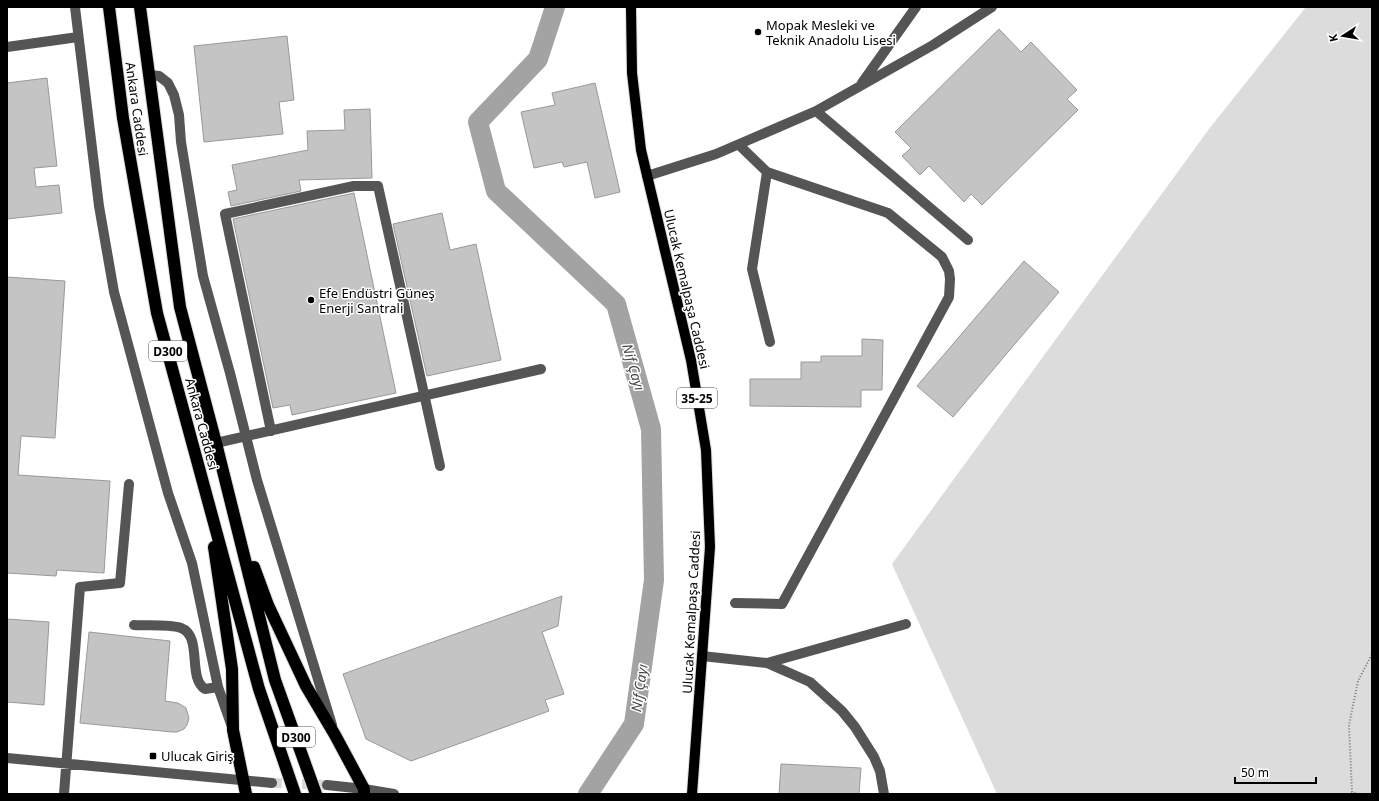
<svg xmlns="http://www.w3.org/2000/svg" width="1379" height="801" viewBox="0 0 1379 801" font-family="'Noto Sans',sans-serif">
<rect width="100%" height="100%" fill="#fff"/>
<path fill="#dcdcdc" d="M1306,7h66v787h-375l-105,-230 317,-435z"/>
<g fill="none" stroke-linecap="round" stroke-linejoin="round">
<path stroke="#a3a3a3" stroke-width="20" d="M555,7l-17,52 -60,63 18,69 120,113 35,125 3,151 -20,144 -46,70"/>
</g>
<path fill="#c4c4c4" stroke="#999" d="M999,29l22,23 10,-10 46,48 -10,9 11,11 -96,95 -11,-11 -7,8 -35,-36 -9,9 -18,-19 9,-8 -16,-16z
M287,36l7,64 -15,2 4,32 -79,8 -10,-96z
M47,78l10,88 -23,2 2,19 23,-2 3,28 -55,6v-136z
M595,83l25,109 -25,6 -8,-36 -23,5 -2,-5 -28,6 -13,-56 34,-7 -3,-12z
M370,109l2,69 -73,2 2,11 -70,15 -3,-14 9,-2 -5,-25 76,-15 -1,-19 38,-1 -1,-20z
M354,193l42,200 -104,22 -2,-10 -17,3 -40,-189z
M442,213l8,37 26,-6 25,116 -74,16 -34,-152z
M1024,261l35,31 -106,125 -36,-31z
M7,277l58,4 -10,157 -34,-2 -3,39 92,6 -6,92 -47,-3 -1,6 -49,-3z
M862,339l21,1 -1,50h-21v17l-111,-1v-27h51v-17h20v-6h41z
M562,596l-4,30 -16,6 22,62 -19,6 4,11 -138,50 -45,-22 -23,-65z
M7,619l42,3 -5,83 -37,-3z
M89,632l81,9 -5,60 13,2 8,5 3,10 -2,7 -3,4 -7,3h-5l-92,-9z
M781,764l80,4 -2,26h-80z"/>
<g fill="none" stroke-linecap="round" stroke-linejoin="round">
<path stroke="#d9d9d9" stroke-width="10" stroke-dasharray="10 5" stroke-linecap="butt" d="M272,783l55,2"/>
<g stroke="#dbdbdb" stroke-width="12">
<path id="major" d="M631,7l1,66 9,77 50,210 15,90 4,97 -18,247"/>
</g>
<g stroke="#dbdbdb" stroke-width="14">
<path id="highway" d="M109,7l14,111 34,195 102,376 36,105
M140,7l40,300 36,136 59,237 41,114
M214,547l18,122 1,61 13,64
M254,567l14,38 38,81 29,49 29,54v5"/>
</g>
<path stroke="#777" stroke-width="2" stroke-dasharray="1 2" stroke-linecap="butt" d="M1358,794l-6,-2 -3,-67 9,-44 14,-27"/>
<path stroke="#555" stroke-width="10" d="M75,7l24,199 15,86 54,201 24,70 26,124 13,37
M7,47l71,-10
M149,75l10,1 9,7 6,12 5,20 2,27 22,134 27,97 27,107 75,245
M862,83l54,-76
M816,111l152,129
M767,172l-15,97 18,73
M647,176l69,-22 100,-43 117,-66 59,-38
M271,431l-46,-217 129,-28h24l62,280
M216,443l325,-74
M735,603l47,1 167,-307 1,-18 -1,-8 -7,-14 -54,-44 -121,-41 -28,-27
M134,625c12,1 36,-1 47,3 22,8 6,50 24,61l13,-2
M702,656l65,7 139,-39
M767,663l43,19 32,29 13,16 19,30 6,14 4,23
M7,758l265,25
M327,785l37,4 30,5
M64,794l16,-207 40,-4 9,-99"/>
<use href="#major" stroke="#000" stroke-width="10"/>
<use href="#highway" stroke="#000" stroke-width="12"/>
</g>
<g fill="#000" stroke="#fff" stroke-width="1.5">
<circle cx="758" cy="32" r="4"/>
<circle cx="311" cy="300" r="4"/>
<rect x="149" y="752" width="8" height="8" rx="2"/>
</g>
<g text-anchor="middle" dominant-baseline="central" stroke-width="3" stroke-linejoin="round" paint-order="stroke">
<g fill="#fff" stroke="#4c4c4c" stroke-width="1">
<rect x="149" y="341" width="38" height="20" rx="3"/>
<rect x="677" y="388" width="40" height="20" rx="3"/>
<rect x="277" y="727" width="38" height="20" rx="3"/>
</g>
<g font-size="12" font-weight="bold" fill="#000">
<text x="168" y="351">D300</text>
<text x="697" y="398">35-25</text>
<text x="296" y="737">D300</text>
</g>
<g font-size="13" fill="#000" stroke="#fff" text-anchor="start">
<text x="766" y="25">Mopak Mesleki ve<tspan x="766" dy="15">Teknik Anadolu Lisesi</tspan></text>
<text x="319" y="293">Efe Endüstri Güneş<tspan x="319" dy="15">Enerji Santrali</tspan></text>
<text x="161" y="756">Ulucak Giriş</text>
</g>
<g font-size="13" fill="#000" stroke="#fff">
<text transform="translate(137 109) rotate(82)">Ankara Caddesi</text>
<text transform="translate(687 289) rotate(77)">Ulucak Kemalpaşa Caddesi</text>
<text transform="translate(202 424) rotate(75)">Ankara Caddesi</text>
<text transform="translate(691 612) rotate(-87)">Ulucak Kemalpaşa Caddesi</text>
</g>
<g font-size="14" font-style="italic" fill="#444" stroke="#fff">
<text transform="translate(634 367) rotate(74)">Nif Çayı</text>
<text transform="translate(639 688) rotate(-82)">Nif Çayı</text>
</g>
</g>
<rect width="1379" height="801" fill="none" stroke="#000000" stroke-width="16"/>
<g transform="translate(1343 36) rotate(258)" stroke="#ffffff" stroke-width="3" paint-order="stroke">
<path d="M0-3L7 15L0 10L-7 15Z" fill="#000000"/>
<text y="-6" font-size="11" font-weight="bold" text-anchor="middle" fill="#000000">K</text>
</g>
<path d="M1235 777v6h81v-6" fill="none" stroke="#000000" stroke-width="2"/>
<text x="1241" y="777" font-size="12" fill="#000000" stroke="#ffffff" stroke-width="3" paint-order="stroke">50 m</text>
</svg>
